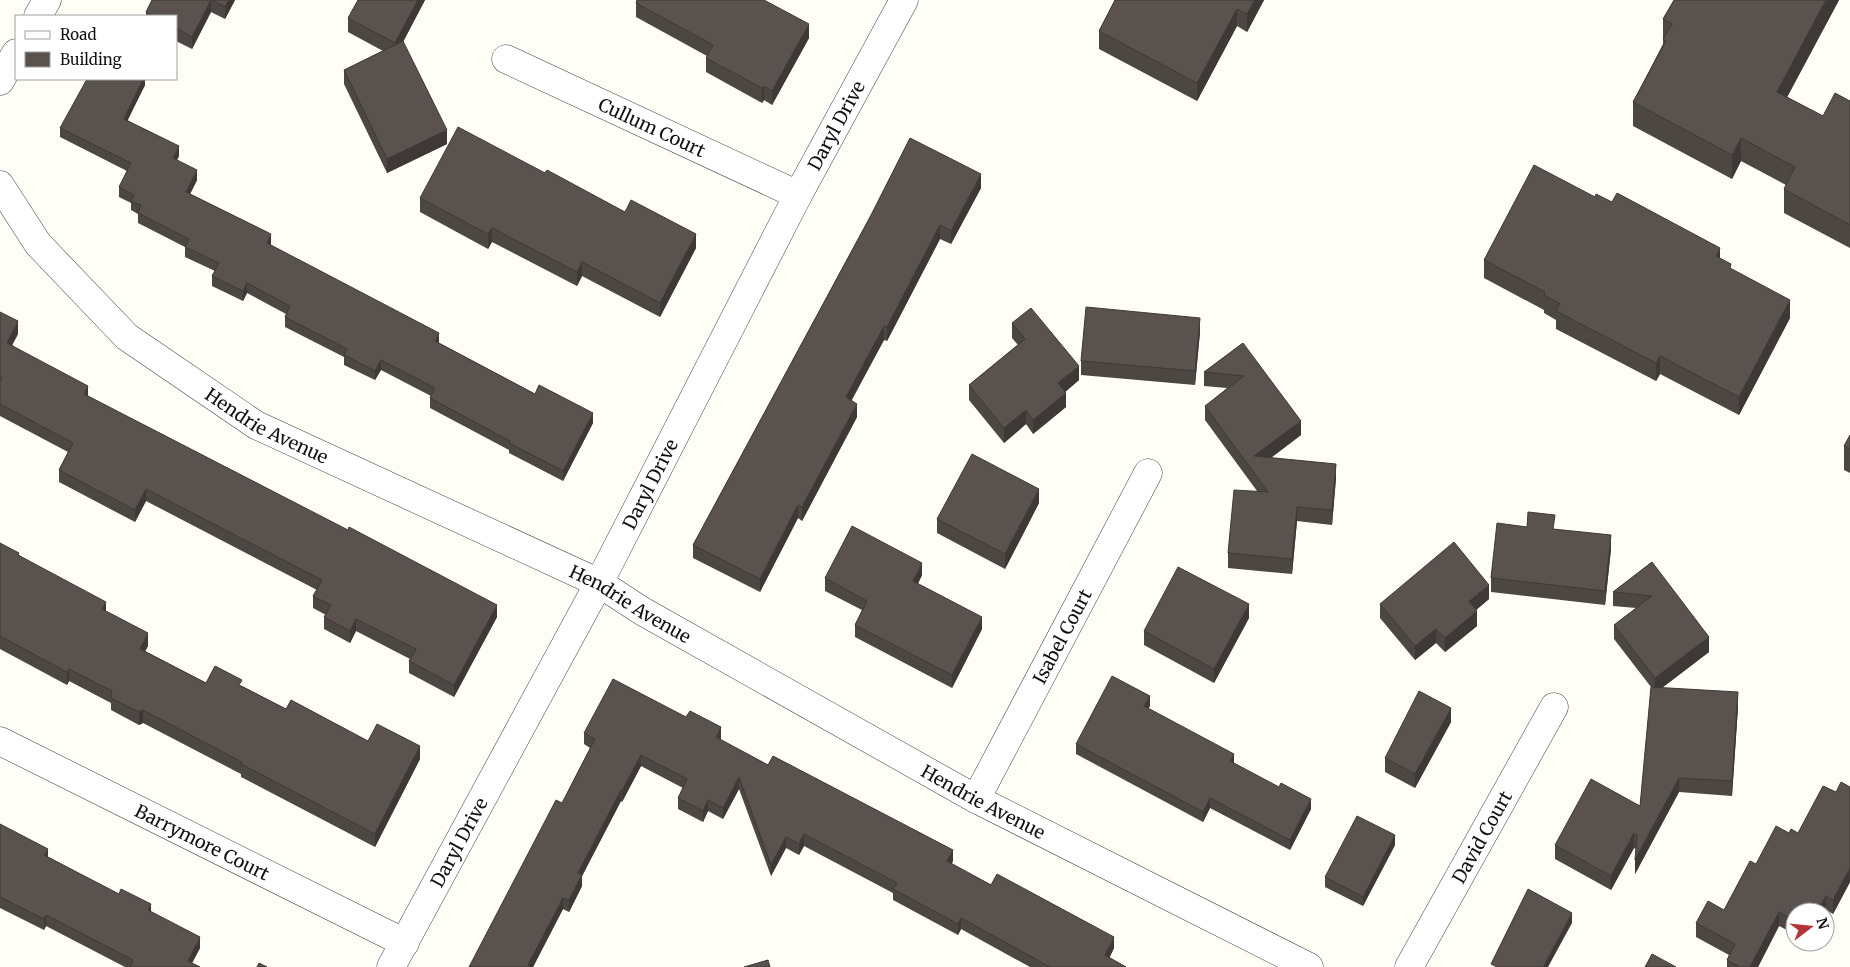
<svg xmlns="http://www.w3.org/2000/svg" width="1850" height="967" viewBox="0 0 1850 967" font-family="Merriweather,serif">
<rect width="100%" height="100%" fill="#fefdf6"/>
<g fill="none" stroke-linecap="round" stroke-linejoin="round">
<g stroke="#444" stroke-width="29">
<g id="minor">
<path d="M38,16l9,-16"/>
<path id="s1" d="M506,59l292,136"/>
<path d="M0,81l16,-28"/>
<path id="s2" d="M0,185l38,59 89,93 129,88 343,158 43,28 334,188 333,168"/>
<path id="s3" d="M0,741l405,202"/>
<path id="s4" d="M976,799l172,-326"/>
<path id="s5" d="M391,967l208,-384 199,-388 106,-195"/>
<path id="s6" d="M1409,967l145,-260"/>
</g>
</g>
<use href="#minor" stroke="#fff" stroke-width="28"/>
</g>
<path fill="#4d4743" d="M152,0h83l-10,19 -14,-7 -19,37 -16,-8v-25h-30v-4z
M358,0h67l-22,42 44,102 -60,29 -43,-89v-14l39,-19 -35,-19v-14z
M1115,0h149l-17,32 -10,-6 -40,75 -98,-52v-18z
M1674,0h165l-52,97 36,19 27,-15v147l-66,-35v-24l2,-4 -45,-24 -9,18 -99,-53v-24l30,-58v-25z
M636,3l173,35 -37,67 -8,-5 -2,3 -56,-31v-14l1,-2 -71,-39z
M145,79v6l-18,35 52,36 -2,4 20,20 -7,14 81,50v1l168,98 96,51 58,29 -30,58 -54,-28v-3l-79,-42v-10l1,-2 -50,-26 -6,10 -31,-15v-8l-59,-30v-10l1,-3 -39,-21 -4,8 -31,-15v-10l3,-5 -30,-14v-10l-47,-24v-9l-7,-4v-7l-12,-6v-10l8,-16 -67,-34v-9z
M545,173l151,75 -36,69 -78,-41 -5,10 -85,-44 -4,7 -68,-37v-14z
M981,188l-30,56 -11,-5 -53,102 -3,-1 -33,60 6,17 -55,104 -4,-3 -38,74 -67,-34v-13l177,-328z
M1595,197l125,62 11,10 59,49 -51,97 -79,-41 -4,7 -100,-52v-9l-12,-7v-3l-60,-32v-18z
M0,312l18,22 -6,11 76,51 409,221 -43,80 -45,-24v-12l1,-2 -54,-28 -6,12 -26,-14v-12l2,-2 -13,-7v-12l4,-6 -171,-89 -11,21 -76,-40v-12l9,-18 -68,-36z
M1012,323l67,57 -14,12 1,15 -33,27 -7,-10 -22,19 -35,-43v-15l49,-40 -6,-7z
M1200,332l-5,53 -114,-10v-14z
M1243,343l58,92 -30,23 65,20 -4,47 -35,-4 -5,53 -64,-6v-15l29,-62 -52,-71v-14l22,-18 -23,-2v-14z
M1850,435v38l-6,-3v-24z
M1039,503l-34,66 -68,-36v-14z
M1527,527l28,2 56,20 -6,56 -114,-13v-14z
M0,543l106,68 42,35 -3,5 61,32 36,3 44,23 82,32 52,18 -45,88 -134,-70v-3l-98,-51 -4,2 -28,-15v-7l-42,-22 -2,4 -67,-36z
M1652,562l57,90 -47,36 76,19 -6,89 -53,-4 -44,82 1,-25 -2,-1 -23,42 -56,-31v-14l85,-39 11,-119 -37,-48v-14l22,-17 -23,-2v-14z
M922,575l-4,9 64,45 -30,59 -97,-51v-12l7,-15 -37,-19v-13z
M1489,599l-13,11 1,16 -32,26 -9,-9 -21,17 -35,-42v-14z
M1249,618l-35,65 -70,-38v-14z
M1150,706l-2,2 86,55 77,46 -21,41 -80,-42 -7,14 -127,-68v-10z
M1451,722l-36,66 -30,-16v-14z
M584,733l137,5 -1,2 233,121 -2,3 163,84 -5,10 17,9h-96l-69,-38 -3,6 -65,-35v-7l-89,-47 -5,9 -13,-7 -15,28 -32,-87 -16,30 -15,-8 -5,11 -25,-13v-11l5,-10 -42,-22 -19,36 -1,-1 -39,75v10l-13,26 -6,-3 -30,58h-64l93,-164 28,-55 -6,-4z
M1850,787v95l-17,32 -7,-4 -2,2h-29v19l-2,2 -14,-7 -21,41h-31v-7l2,-5 -33,-18v-14l28,-13 32,-46 33,-31h9l38,-41z
M0,824l48,33 103,55 49,36 -8,15 8,4h-75l-79,-41 -2,4 -44,-22z
M1395,845l-32,61 -38,-19v-10z"/>
<path fill="#3e3937" d="M211,0v12l-19,37v-12z
M229,0h6l-10,19v-12z
M418,0h7l-30,57v-14z
M1255,0h9l-17,32v-18z
M1826,0h13l-62,116v-24z
M1237,9v17l-40,75v-18z
M809,24v14l-37,67v-14z
M143,79h2v6l-21,43v-9z
M764,86v14l-2,3v-15z
M447,130v14l-60,29v-14z
M1741,138v23l-9,18v-24z
M179,146v10l-6,12v-10z
M197,170v10l-11,22v-10z
M981,174v14l-30,56v-13z
M940,225v14l-53,102v-14z
M492,228v14l-4,7v-15z
M271,234v10l-4,9v-10z
M696,234v14l-36,69v-14z
M1720,248v18l-4,-10z
M582,262v14l-5,10v-14z
M247,283v10l-4,8v-10z
M1790,300v18l-51,97v-18z
M1200,318v14l-5,53v-14z
M18,321v13l-11,21v-12z
M884,326v14l-38,71v-14z
M439,333v10l-4,-2z
M1660,356v18l-4,7v-18z
M381,360v10l-6,10v-9z
M1079,366v14l-21,18v-15z
M88,386v12l-4,-4z
M1066,393v14l-33,27v-14z
M857,404v13l-55,104v-14z
M1026,410v14l-22,19v-15z
M593,413v10l-30,58v-10z
M1301,421v14l-47,35v-14z
M1336,464v14l-4,47v-15z
M146,489v12l-11,21v-12z
M1039,489v14l-34,66v-15z
M798,505v13l-38,74v-13z
M1297,507v14l-5,53v-15z
M1611,535v14l-6,56v-14z
M922,563v12l-9,18v-12z
M1489,585v14l-20,17v-15z
M106,602v13l-4,-6z
M1249,604v14l-35,65v-14z
M497,605v12l-43,80v-12z
M1477,611v15l-32,26v-14z
M982,617v12l-30,59v-13z
M356,619v12l-6,12v-12z
M1436,629v14l-21,17v-14z
M148,633v13l-8,15v-12z
M1709,637v15l-54,41v-15z
M69,669v12l-2,4v-13z
M1738,692v15l-6,89v-15z
M1150,696v10l-6,10v-10z
M1451,708v14l-36,66v-14z
M143,710v13l-4,2v-13z
M721,727v11l-5,10v-11z
M420,746v13l-45,88v-13z
M1234,754v10l-4,-3z
M641,755v11l-19,36v-11z
M739,777v12l-16,30v-11z
M1679,778v14l-44,82v-14z
M621,790v11l-39,75v10l-13,26v-12l9,-27z
M1210,798v10l-7,14v-10z
M1311,799v10l-21,41v-10z
M708,800v11l-5,11v-11z
M1634,833v15l-23,42v-14z
M804,834v12l-5,9v-11z
M1395,835v10l-32,61v-9z
M786,837v11l-15,28v-11z
M48,849v10l-4,-4z
M953,850v11l-6,12v-12z
M1850,868v14l-17,32v-14z
M1826,896v14l-2,2h-6v-2z
M563,898v11l-30,58h-5v-2z
M151,904v11l-3,-5z
M1810,905v7h-3z
M1779,912v14l-21,41h-8z
M1572,913v10l-24,44h-5z
M46,915v11l-2,4v-11z
M1795,916v15l-2,2v-14z
M961,918v11l-3,6v-11z
M200,937v11l-10,19 -2,-6z
M1114,937v11l-9,19v-12z"/>
<path fill="#59524e" stroke="#3e3937" d="M152,0h59l-19,37 -16,-9v-12h-23l-7,-4z
M212,0h17l-4,7z
M358,0h60l-23,43 -47,-25z
M637,0h127l45,24 -37,67 -8,-5 -2,2 -56,-30 7,-13 -77,-42z
M1115,0h140l-8,14 -10,-5 -40,74 -98,-52z
M1674,0h152l-49,92 46,24 12,-23 15,8v124l-66,-36 11,-22 -54,-29 -9,17 -99,-53 33,-61 -3,-2 9,-15 -9,-5z
M403,41l44,89 -60,29 -43,-89z
M87,79h56l-19,40 55,27 -6,12 24,12 -11,22 85,42 -4,9 172,90 -4,8 100,53 4,-9 54,28 -30,58 -54,-28 1,-2 -80,-43 5,-10 -54,-28 -6,11 -31,-16 3,-6 -62,-32 5,-11 -43,-23 -4,8 -31,-15 7,-13 -34,-16 4,-8 -51,-26 3,-8 -10,-4 3,-6 -15,-8 12,-24 -71,-35z
M458,127l87,46 2,-3 78,42 6,-12 65,34 -36,69 -78,-41 -5,10 -85,-44 -4,6 -68,-36z
M910,138l71,36 -30,57 -11,-6 -53,102 -3,-1 -38,71 11,7 -55,103 -4,-2 -38,74 -67,-34 177,-328z
M1534,165l61,32 1,-3 16,8 5,-9 103,55 -4,8 15,8 -1,4 60,32 -51,97 -79,-41 -4,7 -100,-52 4,-7 -16,-9 1,-3 -61,-32z
M1086,307l114,11 -5,53 -114,-10z
M1031,308l48,58 -21,17 8,10 -33,27 -7,-10 -22,18 -35,-43 56,-46 -13,-16z
M0,312l18,9 -11,22 81,43 -4,8 264,136 1,-3 148,78 -43,80 -45,-24 7,-12 -60,-30 -6,12 -26,-14 7,-12 -18,-9 9,-16 -176,-91 -11,21 -76,-40 14,-27 -73,-39v-22l2,-4 -2,-2z
M1243,343l58,78 -47,35 82,8 -4,46 -35,-3 -5,52 -64,-6 6,-63 34,2 -63,-86 39,-30 -40,-4z
M1850,435v14l-6,-3z
M972,454l67,35 -34,65 -68,-35z
M1528,512l27,3 -2,14 58,6 -6,56 -114,-13 6,-55 30,4z
M852,526l70,37 -9,18 69,36 -30,58 -97,-50 12,-24 -42,-23z
M1454,542l35,43 -20,16 8,10 -32,27 -9,-9 -21,17 -35,-42z
M0,543l19,10 -1,2 88,47 -4,7 46,24 -8,16 66,34 9,-17 27,14 -3,5 47,24 5,-9 77,41 9,-17 43,22 -45,88 -134,-70 1,-2 -99,-52 -4,2 -28,-14 1,-7 -43,-22 -2,3 -67,-36z
M1652,562l57,75 -54,41 -41,-53 38,-29 -39,-4z
M1178,567l71,37 -35,65 -70,-38z
M1112,676l38,20 -6,10 90,48 -4,7 49,26 2,-4 30,16 -21,41 -80,-42 -7,14 -127,-68z
M613,679l73,38 4,-6 31,16 -5,10 52,28 5,-9 180,94 -6,11 44,24 6,-11 117,63 -9,18 21,12h-76l-89,-49 -3,6 -65,-35 4,-6 -93,-49 -5,10 -13,-7 -15,28 -32,-88 -16,31 -15,-8 -5,11 -25,-13 9,-19 -46,-24 -19,36 -1,-1 -43,83 4,2 -13,25 -6,-2 -35,67 3,2h-62l87,-167 6,3 33,-64 -11,-6z
M1651,687l87,5 -6,89 -53,-3 -44,82 2,-25 -3,-2 -23,43 -56,-31 36,-66 49,27z
M1419,691l32,17 -36,66 -30,-16z
M1841,782l9,5v81l-17,32 -7,-4 -8,14 -8,-5 -3,7h-12v5l-2,2 -14,-7 -29,55h-10l-13,-7 8,-16 -39,-21 12,-22 16,9 26,-49 6,3 20,-38 13,7 2,-4 7,4 25,-47 13,6z
M1357,816l38,19 -32,62 -38,-20z
M0,824l48,25 -4,6 75,39 2,-5 30,15 -3,6 52,27 -12,24 12,6h-70l3,-7 -87,-45 -2,4 -44,-22z
M1528,889l44,24 -29,54h-46l-6,-3z
M1652,954l24,13h-31z
M768,960l2,7h-26z
M259,963l8,4h-10z"/>
<g text-anchor="middle" dominant-baseline="central" stroke-width="5" stroke-linejoin="round" paint-order="stroke">
<g font-size="18" fill="#111" stroke="#fff">
<text stroke="none"><textPath href="#s5" startOffset="952">Daryl Drive</textPath></text>
<text stroke="none"><textPath href="#s1" startOffset="161">Cullum Court</textPath></text>
<text stroke="none"><textPath href="#s2" startOffset="365">Hendrie Avenue</textPath></text>
<text stroke="none"><textPath href="#s5" startOffset="548">Daryl Drive</textPath></text>
<text stroke="none"><textPath href="#s2" startOffset="770">Hendrie Avenue</textPath></text>
<text stroke="none"><textPath href="#s4" startOffset="184">Isabel Court</textPath></text>
<text stroke="none"><textPath href="#s2" startOffset="1175">Hendrie Avenue</textPath></text>
<text stroke="none"><textPath href="#s6" startOffset="149">David Court</textPath></text>
<text stroke="none"><textPath href="#s3" startOffset="226">Barrymore Court</textPath></text>
<text stroke="none"><textPath href="#s5" startOffset="142">Daryl Drive</textPath></text>
</g>
</g>
<rect x="15" y="15" width="162" height="65" fill="#ffffff" stroke="#a0a0a0"/>
<rect x="25" y="31" width="25" height="8" fill="#ffffff" stroke="#a0a0a0"/>
<text x="60" y="40" font-size="15" fill="#111111">Road</text>
<rect x="25" y="52" width="25" height="15" fill="#59524e" stroke="#a0a0a0"/>
<text x="60" y="65" font-size="15" fill="#111111">Building</text>
<g transform="translate(1810 927) rotate(74)"><circle r="24" fill="#ffffff" stroke="#a0a0a0"/>
<path d="M0-4L9 19L0 12L-9 19Z" fill="#b73237"/>
<text y="-8" font-size="14" font-weight="bold" text-anchor="middle" fill="#111111">N</text>
</g>
</svg>
